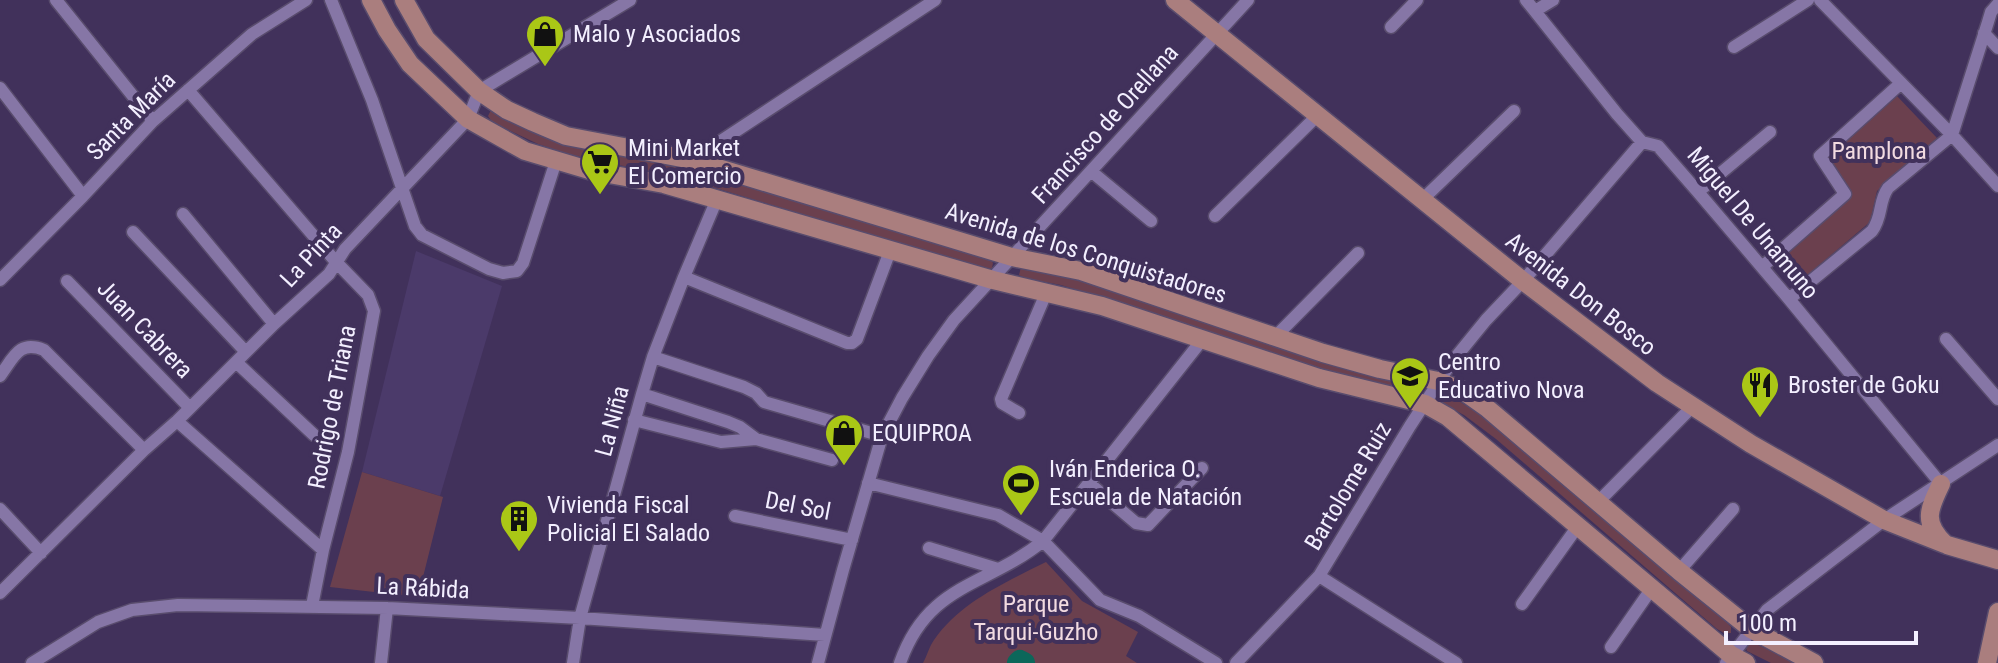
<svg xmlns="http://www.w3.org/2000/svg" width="1998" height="663" viewBox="0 0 1998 663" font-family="'Roboto Condensed',sans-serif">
<rect width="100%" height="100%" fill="#41315b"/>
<path fill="#4b3a6a" d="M416,251l86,35 -62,210 -78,-24z"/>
<path fill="#6b404e" d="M1897,96l40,42 -60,53 -7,31 -72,61 -6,1 -13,-16 -2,-3 2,-4 69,-62 -21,-41z
M491,110l51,26 31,9 116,23 301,91 3,4 -1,5 -4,2 -6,-1 -296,-90 -115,-24 -33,-11 -46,-22 -4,-6z
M1021,267l43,7 341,109 8,4v5l-85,-19 -209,-70 -58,-18 -37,-7 -5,-3z
M1443,394h4l35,21 242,204 7,8v6h-7l-7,-4 -221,-190 -32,-24 -21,-11 -4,-6z
M362,472l81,25 -25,100 -88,-10z
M1046,562l36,39 56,31 -12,24 11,7h-214c4,-7 6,-16 11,-23 26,-38 72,-58 112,-78z
M1750,643l6,1 41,19h-26l-24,-12 -2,-6z"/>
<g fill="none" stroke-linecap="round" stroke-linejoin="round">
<path stroke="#0c675a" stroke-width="22" d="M1018,663l2,-2 4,2"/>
<g stroke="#594c6d" stroke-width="15">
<path id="minor" d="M56,0l97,121
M331,0l41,100 43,126 7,9 67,34 14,4 14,-2 6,-8 33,-102
M1526,0l91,114 25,28 16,4 40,46 91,107 152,185
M1820,0l132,135 46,51
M1535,11l18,-11
M1391,27l26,-27
M1984,33l14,15
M1734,47l74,-47
M0,88l83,108
M188,90l149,173 31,32 6,16 -26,141 -25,98 -11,56
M692,160l243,-160
M1092,172l59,49
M1698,192l72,-60
M1423,199l91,-88
M183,214l91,110
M1215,216l104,-102
M133,232l113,120
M1762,267l83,-73 -25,-38 80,-72
M684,277l163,66h5l5,-4 33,-88
M0,280l83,-84 70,-75 99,-87 54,-34
M67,281l123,127
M1789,299l83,-68c11,-15 6,-29 16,-43l64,-53 36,-113 3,-10 7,-8
M1275,337l83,-84
M1946,339l52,60
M653,357l91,30 12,6 8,9 118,34
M236,362l78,73
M0,376c14,-19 19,-36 44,-26l100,100
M642,394l86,28 12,5 16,12 76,21
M1019,413l-17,-10 -1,-4 46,-108
M634,420l87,22 35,-3
M177,421l146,129
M868,483l130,32 45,26 57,59 39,16 77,47
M1089,483l47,40 12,2 54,-57
M1599,501l93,-94
M0,509l41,44
M735,516l117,24
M929,548l69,21
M1679,571l54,-62
M1319,576l137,87
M0,593l144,-143 33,-29 97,-97 55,-50 16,-25 123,-130 11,-28 151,-91
M1522,604l56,-78
M1611,647l41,-59
M32,663l66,-41 34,-12 46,-5 209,3 193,10 245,17
M381,663l6,-55
M573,663l7,-45 62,-224 11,-37 31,-80 33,-78
M818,663l25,-93 39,-134 20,-38 26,-42 26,-36 294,-320
M900,663c28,-80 86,-76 143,-122l159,-201
M1236,663l83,-87 91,-150 41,-63 35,-43 37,-39 119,-139
M1726,663l41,-53 117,-90 114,-75"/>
</g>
<g stroke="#594c6d" stroke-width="21">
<path id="secondary" d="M371,0l16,30 23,34 58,55 57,32 67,20 72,13 329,96 109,26 217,72 106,26 23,13 283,238 15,8
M404,0l22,39 53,52 28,19 26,12 33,14 126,24 320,97 69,14 242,82 57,16 58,12 25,10 24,17 192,163 72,58 63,34
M1175,0l348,281 134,102 94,61 133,76 63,25 51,15
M1941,484c-12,25 -19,38 4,60
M1987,663l11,-51"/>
</g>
<use href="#minor" stroke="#8676a6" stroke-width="12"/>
<use href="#secondary" stroke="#aa7e7e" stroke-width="18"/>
</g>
<defs>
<g id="shop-pin" transform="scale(2)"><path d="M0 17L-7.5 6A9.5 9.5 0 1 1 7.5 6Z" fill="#aac716" stroke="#41315b"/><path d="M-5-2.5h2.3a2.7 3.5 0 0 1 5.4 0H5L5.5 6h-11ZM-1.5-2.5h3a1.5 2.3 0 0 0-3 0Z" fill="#111"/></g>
<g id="supermarket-pin" transform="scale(2)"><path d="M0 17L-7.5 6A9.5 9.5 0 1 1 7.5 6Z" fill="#aac716" stroke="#41315b"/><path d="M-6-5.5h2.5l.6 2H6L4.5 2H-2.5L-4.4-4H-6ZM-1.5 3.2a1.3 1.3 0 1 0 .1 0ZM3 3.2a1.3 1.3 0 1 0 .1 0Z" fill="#111"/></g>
<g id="school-pin" transform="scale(2)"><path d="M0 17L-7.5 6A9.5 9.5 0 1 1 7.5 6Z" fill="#aac716" stroke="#41315b"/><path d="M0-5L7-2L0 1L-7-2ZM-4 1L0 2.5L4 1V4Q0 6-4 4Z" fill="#111"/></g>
<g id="restaurant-pin" transform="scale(2)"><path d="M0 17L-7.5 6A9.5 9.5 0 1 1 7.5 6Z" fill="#aac716" stroke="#41315b"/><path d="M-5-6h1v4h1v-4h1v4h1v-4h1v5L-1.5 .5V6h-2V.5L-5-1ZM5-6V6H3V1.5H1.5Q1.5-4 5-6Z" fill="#111"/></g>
<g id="stadium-pin" transform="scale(2)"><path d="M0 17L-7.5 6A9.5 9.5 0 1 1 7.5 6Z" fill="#aac716" stroke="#41315b"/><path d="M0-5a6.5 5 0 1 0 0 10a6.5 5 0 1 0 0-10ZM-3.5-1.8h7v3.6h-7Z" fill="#111"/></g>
<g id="building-pin" transform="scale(2)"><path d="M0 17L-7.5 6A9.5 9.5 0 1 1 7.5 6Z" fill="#aac716" stroke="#41315b"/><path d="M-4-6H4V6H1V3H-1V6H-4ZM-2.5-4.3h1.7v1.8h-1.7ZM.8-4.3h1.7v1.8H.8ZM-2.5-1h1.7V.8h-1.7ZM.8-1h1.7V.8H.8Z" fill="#111"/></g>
</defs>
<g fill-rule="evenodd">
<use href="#shop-pin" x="545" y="34"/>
<use href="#supermarket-pin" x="600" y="162"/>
<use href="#school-pin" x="1410" y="376"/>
<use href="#restaurant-pin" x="1760" y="385"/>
<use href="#shop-pin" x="844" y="433"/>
<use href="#stadium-pin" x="1021" y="483"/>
<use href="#building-pin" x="519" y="519"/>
</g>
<g text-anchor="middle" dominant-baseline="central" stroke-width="8" stroke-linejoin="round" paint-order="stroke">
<g font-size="24" fill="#f3efff" stroke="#41315b" text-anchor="start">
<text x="573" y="34">Malo y Asociados</text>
<text x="628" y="148">Mini Market<tspan x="628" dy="28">El Comercio</tspan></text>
<text x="1438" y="362">Centro<tspan x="1438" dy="28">Educativo Nova</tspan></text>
<text x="1788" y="385">Broster de Goku</text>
<text x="872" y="433">EQUIPROA</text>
<text x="1049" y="469">Iván Enderica O.<tspan x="1049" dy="28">Escuela de Natación</tspan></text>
<text x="547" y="505">Vivienda Fiscal<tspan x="547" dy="28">Policial El Salado</tspan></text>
</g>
<g font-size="24" fill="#f3efff" stroke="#41315b">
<text transform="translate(131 116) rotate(-45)">Santa María</text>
<text transform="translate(1105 124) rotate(-48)">Francisco de Orellana</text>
<text transform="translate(1753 223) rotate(50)">Miguel De Unamuno</text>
<text transform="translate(1086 253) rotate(17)">Avenida de los Conquistadores</text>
<text transform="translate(311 255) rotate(-47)">La Pinta</text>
<text transform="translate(1581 294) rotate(38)">Avenida Don Bosco</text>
<text transform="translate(145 329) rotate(46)">Juan Cabrera</text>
<text transform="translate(332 407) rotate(-79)">Rodrigo de Triana</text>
<text transform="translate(612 421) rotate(-75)">La Niña</text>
<text transform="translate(1348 486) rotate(-59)">Bartolome Ruiz</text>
<text transform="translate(798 506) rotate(11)">Del Sol</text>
<text transform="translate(423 588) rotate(3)">La Rábida</text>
</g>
<g font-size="24" fill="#f2dbe1" stroke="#41315b">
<text x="1879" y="151">Pamplona</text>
<text x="1036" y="604">Parque<tspan x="1036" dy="28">Tarqui-Guzho</tspan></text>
</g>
</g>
<path d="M1726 631v12h190v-12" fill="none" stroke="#f3efff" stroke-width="4"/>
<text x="1738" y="631" font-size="24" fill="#f3efff" stroke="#41315b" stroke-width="6" paint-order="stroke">100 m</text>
</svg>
